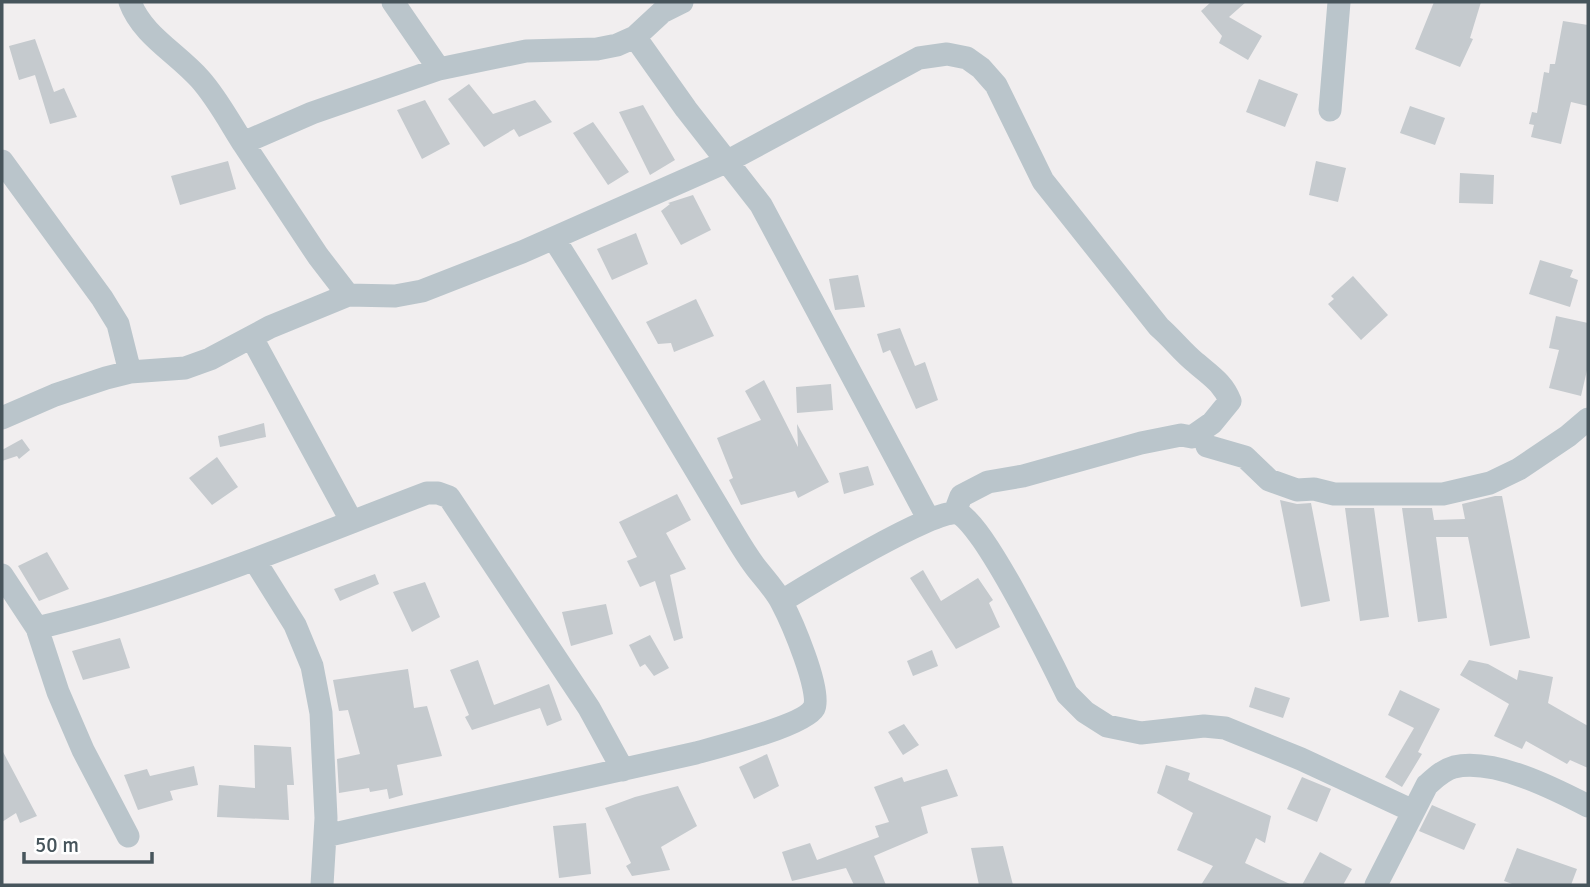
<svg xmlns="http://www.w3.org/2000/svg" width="1590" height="887" viewBox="0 0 1590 887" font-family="Signika,sans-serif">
<rect width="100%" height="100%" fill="#f1eeef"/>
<path fill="#c5cace" d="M1211,2h35l-17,15 33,19 -14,24 -29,-17 3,-7 -21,-25z
M1434,2h47l-11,36 3,1 -13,28 -45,-18z
M1563,21l25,4v81l-17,-4 -10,42 -30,-7 3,-12 -5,-1 3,-12 5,1 7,-41 5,1 1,-9h5z
M35,39l19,53 10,-4 13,29 -27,7 -15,-49 -16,5 -10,-34z
M1259,79l39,15 -13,33 -39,-15z
M469,84l24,30 42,-14 17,22 -33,15 -5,-8 -30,18 -36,-48z
M425,100l25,44 -28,15 -25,-49z
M643,105l32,55 -25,15 -31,-63z
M1410,106l35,12 -10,27 -35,-12z
M593,122l36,50 -21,13 -35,-52z
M228,161l8,28 -56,16 -9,-29z
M1316,161l30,7 -8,34 -29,-7z
M1460,173l34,2 -1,29 -34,-1z
M693,195l18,35 -30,15 -20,-34 9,-7 -2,-1z
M636,233l12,31 -36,16 -15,-31z
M1540,260l33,10 -3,7 8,3 -8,27 -41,-13z
M858,275l7,32 -30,3 -6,-31z
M1353,276l35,39 -27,25 -33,-36 6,-5 -3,-3z
M696,299l18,37 -40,16 -3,-9 -13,1 -12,-22z
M1556,316l32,7v43l-7,30 -32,-8 10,-38 -10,-2z
M900,328l15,38 10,-4 13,38 -22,9 -26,-59 -7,3 -6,-19z
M764,380l34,67 -1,-23 32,58 -31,16 -3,-7 -54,14 -12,-25 4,-2 -16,-40 44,-18 -16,-29z
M831,384l2,26 -36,3 -1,-26z
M264,423l2,14 -46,10 -2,-11z
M22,439l8,11 -11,9 -2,-3 -15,5v-11z
M217,457l21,30 -26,18 -23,-27z
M868,466l6,19 -30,9 -5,-21z
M677,494l14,26 -25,13 20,36 -16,6 13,63 -9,3 -19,-60 -15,6 -13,-26 10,-4 -18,-35z
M1495,496h7l28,142 -40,8 -22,-109h-32l11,81 -29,4 -16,-114h30l2,12 31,-1 -3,-15z
M1280,500l17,4 14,-1 19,98 -29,6z
M1345,508h29l15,109 -29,4z
M47,552l22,37 -30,12 -21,-35z
M923,570l18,31 37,-23 15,22 -4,3 11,24 -44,22 -46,-71z
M375,574l4,10 -39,17 -6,-12z
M425,582l15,35 -28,15 -19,-40z
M606,604l7,30 -42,12 -9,-34z
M650,635l19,33 -15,8 -9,-12 -5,3 -11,-22z
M120,638l10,30 -47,12 -11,-29z
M932,650l6,16 -25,10 -6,-15z
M478,660l16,45 55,-21 13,36 -15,6 -7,-18 -68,22 -7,-13 4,-2 -19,-45z
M1469,660l19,4 29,16 2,-10 34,7 -5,26 40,23v42l-18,-8 -3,4 -41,-23 -4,8 -28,-13 15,-32 -49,-29z
M408,669l6,39 13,-2 15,50 -45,9 6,30 -14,4 -2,-10 -17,3 -1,-4 -30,5 -2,-34 23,-5 -12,-44 -9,1 -6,-31z
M1255,687l35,11 -7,20 -34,-11z
M1400,690l40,19 -22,43 4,2 -20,33 -17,-10 29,-49 -26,-13z
M904,724l15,21 -16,10 -15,-23z
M254,745l37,2 3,38h-7l2,35 -72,-3 2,-32 36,3z
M2,750l35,66 -17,7 -4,-10 -14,9z
M767,754l12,32 -25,13 -15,-32z
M1166,765l24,8 -2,7 83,36 -6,27 -9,-5 -11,25 47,22h-91l12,-19 -36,-16 16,-37 -36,-20z
M194,766l4,19 -28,6 3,9 -35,10 -14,-35 23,-6 3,7z
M947,769l11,27 -37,11 7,26 -54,23 12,29h-32l-8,-17 -54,13 -10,-29 28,-9 7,17 62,-23 -4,-11 14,-4 -15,-35 28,-10 2,5z
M1302,777l29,12 -14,33 -30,-13z
M678,786l19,40 -36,21 9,23 -38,6 -6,-10 5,-3 -26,-55 30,-11z
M1432,805l44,19 -12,26 -45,-19z
M586,823l5,51 -32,4 -6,-52z
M1003,846l10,39h-34l-8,-37z
M1517,848l60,21 -6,16h-56l-11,-4z
M1320,852l32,17 -9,16h-41z"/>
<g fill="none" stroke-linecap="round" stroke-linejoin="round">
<path stroke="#bac5cb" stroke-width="23" d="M130,2c12,33 47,51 70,77 17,19 29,42 43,64
M393,2l46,67
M635,37l51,72 75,96 168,315
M1330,110l9,-108
M2,161l100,137 16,26 12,48
M348,295l-30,-39 -75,-113 69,-30 127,-44 87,-18 71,-2 20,-4 18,-8 27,-25 20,-10
M252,338l100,184
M2,418l53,-23 51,-17 24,-6 55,-4 25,-9 60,-32 78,-32 47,1 27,-5 100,-39 206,-91 191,-103 28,-4 20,4 14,10 15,17 47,96 116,146c13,11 24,26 37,36 15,13 27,20 34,38l-18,22 -20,14 -11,-2 -40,8 -118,33 -35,6 -27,14 -6,16
M1207,446l38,11 24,23 28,10 17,-1 20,5h109l47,-11 29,-14 49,-33 20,-17
M255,561l40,64 17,41 9,47 5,105 -4,67
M2,575l35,53 21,64 25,58 45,86
M782,601c26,-16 153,-93 175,-88 24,5 96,152 110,181l18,18 22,14 34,7 63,-7 21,2 76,31 112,52
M37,628c135,-32 261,-86 390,-135h11l11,4 140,211 34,62
M325,836l371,-83c22,-6 109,-28 118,-45 8,-17 -23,-88 -32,-105 -6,-12 -17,-24 -25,-34 -11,-14 -20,-30 -29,-45 -57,-96 -114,-191 -174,-285
M1376,885l51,-100c8,-7 16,-15 27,-18 40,-9 99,21 134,39"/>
</g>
<rect width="1590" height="887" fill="none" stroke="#47555c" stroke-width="7"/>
<path d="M24 852v10h128v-10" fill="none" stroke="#47555c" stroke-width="3.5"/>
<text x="35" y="852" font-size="21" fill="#47555c" stroke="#ffffff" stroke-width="5" paint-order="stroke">50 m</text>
</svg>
